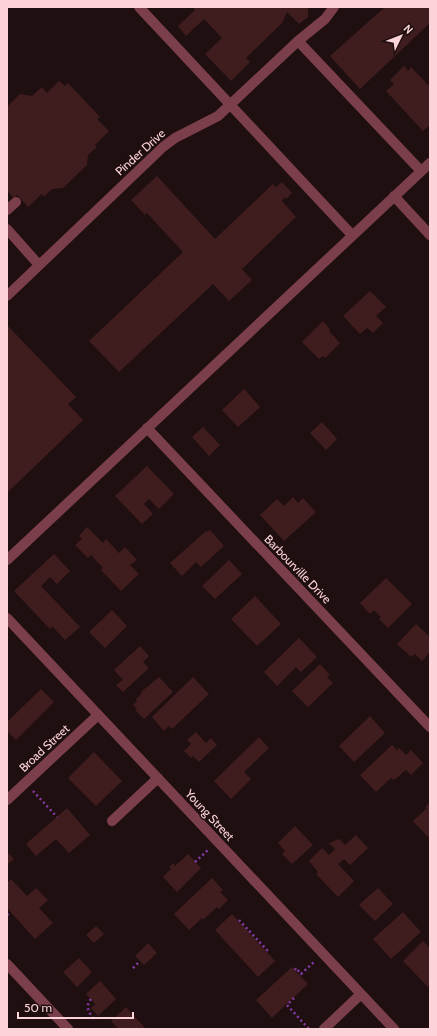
<svg xmlns="http://www.w3.org/2000/svg" width="437" height="1036" viewBox="0 0 437 1036" font-family="Cabin,sans-serif">
<rect width="100%" height="100%" fill="#200f10"/>
<path fill="#3f1d1e" d="M193,7h115v10l-9,7 -12,-12 -5,11 -36,35 4,4 -19,19 -26,-27 17,-16 -18,-19 -18,17 -8,-10 17,-16z
M385,7h45v16l-70,66 -30,-33z
M404,66l4,5 3,-4 19,20v38l-7,6 -37,-40 8,-7 -4,-4z
M59,81l6,5 3,-3 32,34 -3,2 12,12 -14,14 2,2 -9,8 -1,10 -24,23 -11,1 -8,8 -2,-3 -14,13 -11,-12 -3,3 -7,-7v-84l13,-13 12,2 10,-9 5,6z
M157,176l58,63 58,-55 3,3 6,-5 10,11 -6,6 -1,-2 -3,4 14,16 -54,52 10,11 -23,21 -16,-17 -94,88 -30,-31 94,-89 -36,-39 -2,2 -14,-15z
M370,291l16,16 -10,9 7,7 -10,10 -6,-5 -7,6 -17,-18z
M323,321l7,8 -1,2 11,12 -15,15 -2,-2 -4,3 -17,-17z
M7,325l69,72 -8,7 15,16 -76,73z
M244,389l16,18 -22,20 -16,-17z
M322,422l15,17 -11,11 -16,-17z
M203,427l17,18 -11,11 -17,-19z
M147,466l27,28 -15,15 -10,-10 -5,5 9,10 -11,10 -27,-28z
M293,497l5,6 5,-5 13,14 -32,29 -24,-26 17,-16 7,7z
M87,527l16,16 3,-4 13,14 6,-6 12,13 -7,5 9,9 -18,17 -20,-21 2,-2 -12,-13 -3,3 -13,-13 7,-6 -3,-3z
M210,530l14,16 -23,21 -5,-5 -14,14 -12,-13 36,-32 1,1z
M54,554l16,17 -13,13 -7,-7 -9,9 39,41 -15,13 -13,-14 -2,3 -36,-38z
M229,560l13,14 -27,25 -13,-13z
M386,578l26,26 -24,24 -9,-9 2,-2 -7,-7 -4,4 -10,-11z
M255,596l26,28 -24,22 -26,-27z
M112,610l15,16 -22,22 -16,-16z
M416,624l14,13v15l-8,9 -7,-7 -4,3 -14,-13z
M299,638l18,19 -16,15 -5,-5 -19,19 -13,-14z
M140,646l9,10 -6,6 6,6 -26,24 -7,-7 7,-5 -9,-10z
M320,664l10,11 -3,2 6,6 -25,24 -16,-16z
M159,677l14,15 -29,27 -9,-9 2,-1 -4,-4 4,-4 -1,-2 6,-6 -1,-1z
M193,677l16,17 -37,35 -3,-3 -5,5 -12,-14z
M41,689l13,13 -38,38 -9,-9v-9z
M370,716l15,17 -31,29 -15,-16z
M196,732l10,11 5,-5 6,7 -18,17 -6,-6 -2,2 -7,-7 7,-7 -4,-4z
M259,737l10,11 -25,24 7,7 -20,20 -17,-18z
M392,745l5,5 2,-2 7,7 5,-5 12,13 -12,12 -5,-5 -12,10 -3,-2 -15,14 -16,-17z
M94,752l28,29 -26,25 -28,-28z
M430,802v37l-17,-18 14,-13 -2,-1z
M67,808l23,27 -21,18 -13,-14 -20,17 -10,-12z
M295,826l18,19 -21,19 -10,-10 3,-3 -7,-8z
M356,835l12,13 -18,17 -6,-6 -6,5 16,17 -16,16 -22,-23 2,-2 -9,-11 13,-13 7,7 6,-6 -6,-6 10,-4 6,6z
M7,852l7,7 -7,6z
M188,854l13,14 -24,24 -14,-15 8,-8 -2,-2 4,-4 2,3z
M212,878l11,12 -3,2 8,8 -9,9 -2,-2 -14,13 -1,-2 -13,12 -15,-16z
M11,879l16,17 9,-8 12,12 -9,8 14,15 -18,16 -28,-31v-25z
M378,888l15,16 -18,17 -16,-16z
M403,912l18,20 -30,27 -18,-20z
M232,914l43,47 -17,16 -43,-47z
M96,926l8,8 -10,9 -8,-8z
M423,941l7,7v37l-2,2 -25,-26z
M148,943l9,10 -13,12 -9,-9z
M79,958l13,14 -15,15 -14,-15z
M292,967l16,17 -36,34 -16,-18z
M100,981l16,18 -18,17 -7,-8 4,-4 -9,-10z
M126,1007l20,22h-27l-8,-8z"/>
<g fill="none" stroke-linecap="round" stroke-linejoin="round">
<path stroke="#873aa8" stroke-width="2.5" stroke-dasharray="2 3" stroke-linecap="butt" d="M33,791l24,26
M195,862l13,-12
M7,915l3,-3
M239,920l28,30 -1,1
M133,968l7,-7
M295,970l1,-2 5,6 13,-12
M294,998l-7,7 22,24
M91,999c-7,9 -1,14 4,22"/>
<path stroke="#7b3f4b" stroke-width="10" d="M139,7l213,228
M298,41l123,130
M394,196l36,39
M7,210l9,-8
M7,229l32,36
M7,296l156,-149 12,-9 43,-22 80,-75 27,-22 9,-12
M147,428l283,299
M7,560l423,-397
M7,618l387,411
M7,800l91,-85
M112,821l46,-43
M7,964l61,65
M324,1029l37,-35"/>
</g>
<g text-anchor="middle" dominant-baseline="central" stroke-width="3" stroke-linejoin="round" paint-order="stroke">
<g font-size="12" fill="#fbd3d8" stroke="#200f10">
<text transform="translate(140 152) rotate(-42)">Pinder Drive</text>
<text transform="translate(298 569) rotate(46)">Barbourville Drive</text>
<text transform="translate(44 748) rotate(-43)">Broad Street</text>
<text transform="translate(210 815) rotate(47)">Young Street</text>
</g>
</g>
<rect width="437" height="1036" fill="none" stroke="#fbd3d8" stroke-width="16"/>
<g transform="translate(401 36) rotate(47)" stroke="#200f10" stroke-width="3" paint-order="stroke">
<path d="M0-3L7 15L0 10L-7 15Z" fill="#fbd3d8"/>
<text y="-6" font-size="11" font-weight="bold" text-anchor="middle" fill="#fbd3d8">N</text>
</g>
<path d="M18 1012v6h115v-6" fill="none" stroke="#fbd3d8" stroke-width="2"/>
<text x="24" y="1012" font-size="12" fill="#fbd3d8" stroke="#200f10" stroke-width="3" paint-order="stroke">50 m</text>
</svg>
